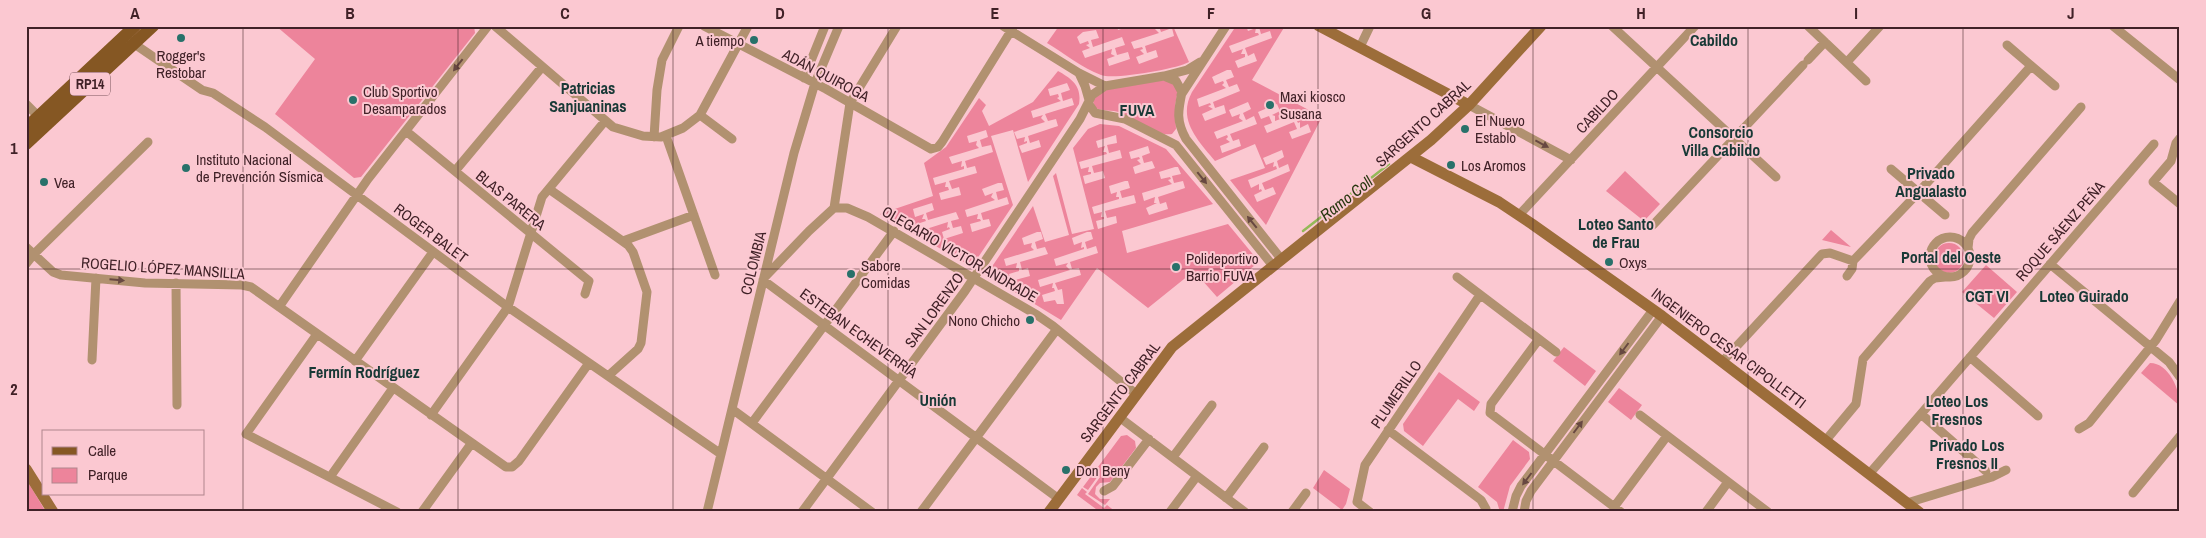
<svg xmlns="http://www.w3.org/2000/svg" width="2206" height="538" viewBox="0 0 2206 538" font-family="'Archivo Narrow',sans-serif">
<rect width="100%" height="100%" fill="#fbc8d1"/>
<path fill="#ed849b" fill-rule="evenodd" d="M276,26h198l1,7 -114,144 -7,1 -79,-64 40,-55z
M1059,26h58l1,4 12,-4h17l1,3 8,-3 -1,3 4,4 -28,9 3,7 8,-2 1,2 -3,1 4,4 -8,3 3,7 19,-7 -2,-7 -9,3 -2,-7 29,-10 -2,-8 -11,4 -2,-6h14l16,36c-12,7 -76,18 -88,13 -19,-7 -37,-22 -54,-32zM1096,30l3,8 -8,2 2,7 29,-10 3,8 -10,3 2,7 11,-3 2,7 -21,7 -2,-7 8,-3 -4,-2 1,-5 -27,9 -3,-7 8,-3 -4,-3 3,-1 -1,-3 -8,3 -3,-7 6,-5z
M1236,26h10l2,5 8,-3 -1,5h3l1,2 -30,11 3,7 11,-4 -2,5h4v3l-10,4 3,7 19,-7 -3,-8 -6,3 -3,-8 27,-10 -2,-7 -9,3 -2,-7 26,-1 -33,54 70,37 -56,108 -36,-45 35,-12 -10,-24 -40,17c-17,-21 -38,-41 -23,-69zM1227,70h4l3,7 -8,3 3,7 8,-3 3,7 -27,11 2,6 9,-3 2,8 -21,8 -3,-7 11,-5 -5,-3 3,-1 -1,-2 -11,4 -2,-8 29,-11 -4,-3 2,-2 -1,-2 -8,3 -3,-7zM1248,102l3,7 -8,4 3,7 8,-4 3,8 -27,10 3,7 6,-2 2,7 -19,7 -2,-7 10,-4 -4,-3 2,-2 -1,-2 -10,4 -3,-7 29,-11 -4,-3 1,-4 -8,3 -3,-7zM1277,104l3,7 -8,4 3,1v5l27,-10 2,6 -7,4 1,2 2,-1v6l8,-4 3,8 -19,7 -3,-7 8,-3 -3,-7 -27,11 -3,-7 8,-3 -3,-7 -8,3 -3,-7zM1282,150l2,7 -7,4 2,7 9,-4 2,7 -28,12 3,7 8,-3 3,7 -19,8 -3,-7 8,-4 -1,-2 -2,1v-6l-8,4 -3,-8 29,-11 -1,-3 -3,1 1,-5 -8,3 -3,-7z
M1058,71c14,8 24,15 21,33l-51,78 -15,-52 -22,6 22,69 -38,57 -8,2 -87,-50 53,-18 -9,-33 22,-16 33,-49 7,7 -4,6 7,15 44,-24zM1067,83l3,7 -9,3 2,8 9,-3 2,7 -29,9 3,7 8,-2 2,7 -30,10 2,7 9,-3 2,7 -19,6 -3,-7 8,-3v-2l-3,1 1,-5 -8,2 -3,-7 31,-10 -4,-4 2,-3 -10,3 -2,-7 30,-10 -4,-3 2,-1 -1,-3 -8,2 -2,-7zM986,130l2,7 -8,3 2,7 9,-2 2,7 -28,9 2,7 8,-2 2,7 -28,8 3,8 7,-2 2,8 -20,5 -2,-7 10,-3 -1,-3h-3l1,-5 -11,3 -2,-7 31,-9v-3l-3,1 1,-6 -10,3 -3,-7 30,-9 -3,-3 1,-4 -8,2 -2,-7zM998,183h4l2,7 -8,2 2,8 9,-3 2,7 -28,9 2,7 6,-1 2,7 -19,6 -2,-8 11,-3 -1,-2h-3l1,-5 -11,3 -2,-7 30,-10 -4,-3 2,-4 -8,3 -3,-7zM932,203l2,7 -8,3 2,7 28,-8 3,7 -8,2 2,7 8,-2 2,7 -19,6 -2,-7 8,-3 -1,-2 -2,1 1,-6 -28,9 -3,-7 9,-3 -1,-2h-3l2,-5 -9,3 -2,-8z
M1164,80l9,3 5,7 -3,16 1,23 -4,5c-14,3 -38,-15 -51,-21 -9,-4 -20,-1 -27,-6l-1,-7 9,-10z
M1100,124l19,2 47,23 47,55 -91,27 5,22 101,-29 28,34 -1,7 -38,32 -23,-26 -46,37 -51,-40 -36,52 -71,-43 -1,-6 44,-65 12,36 24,-7 -16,-59 3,-3 16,61 22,-5 -21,-81 15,-19zM1116,135l1,8 -10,2 2,8 11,-3 2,8 -30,8 2,7 9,-2 2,7 -20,6 -2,-8 8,-2v-2h-3l1,-5 -8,2 -2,-7 28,-8 -1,-2h-3l2,-6 -7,2 -2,-7zM1148,146l2,7 -8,3 2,7 8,-2 3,7 -20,6 -2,-7 8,-3 -4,-4 3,-1 -1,-2 -8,2 -2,-7zM1175,167h3l3,7 -9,2 2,7 9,-2 2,7 -27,9 2,7 6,-2 2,7 -19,6 -3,-7 11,-5h-3l1,-6 -11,4 -2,-8 30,-9 -4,-4 3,-1 -1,-2 -9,2 -2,-7zM1125,181h3l2,7 -10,3 2,7 12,-3 2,8 -31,8 2,7 9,-2 1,7 -19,6 -2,-8 8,-2v-2h-3l1,-5 -8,2 -2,-7 27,-8v-2h-3l1,-5 -6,2 -2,-8zM1037,232h4l2,7 -8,3 2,7 8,-2 3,7 -28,8 2,8 6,-2 2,8 -19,5 -2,-7 10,-3v-3h-3l1,-5 -11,3 -2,-7 30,-9 -3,-3 1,-4 -8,2 -2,-7zM1087,232h4l2,7 -8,3 2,7 9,-3 2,7 -28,9 2,7 7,-1 2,7 -26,8 3,7 4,-1 2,15h-7l-2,-4 -11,2 -2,-7 13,-4 -1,-3h-2l1,-5 -13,4 -2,-7 32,-10 -4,-4 2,-3 -12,3 -2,-7 30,-10v-2l-3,1 1,-6 -8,3 -2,-7z
M1625,171l35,33 -16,17 -38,-30z
M1831,230l20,17 -29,-7z
M1934 258a15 15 0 1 1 30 0a15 15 0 1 1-30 0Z
M1986,265l31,27 -23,26 -32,-26z
M1564,347l32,24 -11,15 -32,-25z
M2150,363c19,0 30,27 30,43l-39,-33z
M1439,372l41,30 -6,9 -16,-12 -35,47 -19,-15 -1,-7z
M1619,388l23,17 -11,15 -23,-18z
M1127,435l8,6 1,7 -26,34 -10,1 -4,4 -1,7 5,5h10l-5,6 -17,-11 12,-17 -2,-1 -10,14 -5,-3 38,-51z
M1513,440l16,12 1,7 -20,27 -7,26h-3l-3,-10 -19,-15z
M1324,470l26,19 -4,15 -4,6 -29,-22z
M26,479l20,33h-20z
M1082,488l5,4 -2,2 19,14 3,-3 9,7h-16l-23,-17z"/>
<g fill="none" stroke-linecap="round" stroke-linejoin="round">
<path stroke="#94b958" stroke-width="2.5" d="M1303,231l86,-67"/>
<path stroke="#b19170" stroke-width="9" d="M495,26l118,101 30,9 18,1 22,-9 17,-13 48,-89
M704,26l122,63 105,60 7,-2 4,-5 72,-116
M1003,26l76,47 26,13
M1612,26l164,151
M1808,26l58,55
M2113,26l67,54
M130,41l72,49 11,3 52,34 243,180 213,147
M2007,45l48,41
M1360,47l10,-21
M1808,60l17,-18
M1847,62l33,-36
M1079,73l6,13 4,14
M1164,76l23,-6 13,-8
M804,78l21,-52
M1181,95l45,-69
M1088,103l7,10 30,6 51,26 97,121
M26,104l16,16
M1469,105l102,55
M700,115l32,24
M406,131l183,150 -4,13
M666,136l49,139
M654,137l3,-47 5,-30 17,-34
M2180,138l-4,5 -5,18 -18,21 27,22
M1891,169l54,46
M455,171l87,-104
M549,189l79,56 5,7 14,40 -6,51 -3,6 -30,27
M834,208h13l21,9 169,98 16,11 83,68
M834,208l16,-105 47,-77
M1519,215l176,-189
M1653,225l150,-160
M1930 257a20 20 0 1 1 40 0a20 20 0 1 1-40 0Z
M623,241l71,-26
M26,247l27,25 8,3 84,8 97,2 9,2 255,180h6l7,-6 70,-98
M1968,248l1,-9 3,-6 109,-126
M26,264l8,-10 114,-112
M2050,264l119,98 11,15
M1847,276l5,-7 1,-8 65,-68 113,-127
M1457,277l99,75
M764,278l45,-47 25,-23
M763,280l296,219
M176,283l1,122
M279,307l89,-128 120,-153
M317,334l-71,100 151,78
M1539,339l-48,65 -1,9 131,99
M1970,357l68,59
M92,360l4,-82
M355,361l78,-109
M1722,362l100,-108 8,-1 23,8
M732,409l140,103
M1921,414l65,57
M431,415l77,-108 34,-110 63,-76
M1640,415l128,97
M1119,417l126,95
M752,423l142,-192
M2079,429l10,-6 67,-83 24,-39
M1388,430l93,70 5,9
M1826,440l30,-36 7,-45 67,-78 5,-3 10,-1
M1173,457l39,-52
M1870,473l284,-329
M330,477l63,-89
M1104,491l9,-5 36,-47
M2133,493l47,-57
M1226,498l38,-51
M1907,503l85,-26 14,-7
M1614,507l53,-71
M422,512l49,-68
M707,512l87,-359 21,-70 24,-57
M802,512l163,-221 115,-172 12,-24 13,-9 59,-10 12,5 6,11c-4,19 -6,29 4,47l96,121
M921,512l136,-183
M1170,512l27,-36
M1292,512l14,-19
M1370,512l-13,-10 8,-37 115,-170
M1512,512l4,-16 5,-10 132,-176
M1524,512l2,-11 5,-10 131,-175
M1706,512l22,-30"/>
<path stroke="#9c6d3a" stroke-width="11" d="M1319,26l150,79
M1411,157l88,45 33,22 130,92 257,196
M26,469l27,43
M1049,512l123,-165 259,-207 38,-35 72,-79"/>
<path stroke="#855723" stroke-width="12" d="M26,128l109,-102
M26,144l127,-118"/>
</g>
<defs><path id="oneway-solid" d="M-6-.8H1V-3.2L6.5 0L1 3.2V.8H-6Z" transform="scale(1.25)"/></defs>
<g fill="#684841">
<use href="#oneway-solid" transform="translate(458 65) rotate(128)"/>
<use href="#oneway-solid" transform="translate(1542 144) rotate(28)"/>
<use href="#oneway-solid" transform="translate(1202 178) rotate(51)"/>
<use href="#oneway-solid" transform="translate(1252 222) rotate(-129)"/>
<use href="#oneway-solid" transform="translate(117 280) rotate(5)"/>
<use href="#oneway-solid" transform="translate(1624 349) rotate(127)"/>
<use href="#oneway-solid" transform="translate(1578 427) rotate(-53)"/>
<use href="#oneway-solid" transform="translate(1527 479) rotate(127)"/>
</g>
<path fill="none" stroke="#402127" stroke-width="1" stroke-opacity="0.55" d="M243,26v486M458,26v486M673,26v486M888,26v486M1103,26v486M1318,26v486M1533,26v486M1748,26v486M1963,26v486M26,269h2154"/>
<g fill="#28716a" stroke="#fbc8d1" stroke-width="2">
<circle cx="181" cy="38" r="5"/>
<circle cx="754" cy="40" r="5"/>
<circle cx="353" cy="100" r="5"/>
<circle cx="1270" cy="105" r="5"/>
<circle cx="1465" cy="129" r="5"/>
<circle cx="1451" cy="165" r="5"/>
<circle cx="186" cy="168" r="5"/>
<circle cx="44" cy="182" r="5"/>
<circle cx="1609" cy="262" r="5"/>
<circle cx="1176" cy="267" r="5"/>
<circle cx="851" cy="274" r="5"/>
<circle cx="1030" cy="320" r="5"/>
<circle cx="1066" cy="470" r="5"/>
</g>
<g text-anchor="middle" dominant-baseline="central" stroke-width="4" stroke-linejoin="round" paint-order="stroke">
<rect fill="#fbc8d1" stroke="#78535a" stroke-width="1" x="70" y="72.5" width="40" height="23" rx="4"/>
<g font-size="14" font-weight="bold" fill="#402127">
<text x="90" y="84">RP14</text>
</g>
<g font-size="15" fill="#402127" stroke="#fbc8d1" text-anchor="start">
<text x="744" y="40" text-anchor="end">A tiempo</text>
<text x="181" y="55" text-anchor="middle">Rogger's<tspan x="181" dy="17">Restobar</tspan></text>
<text x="363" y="91">Club Sportivo<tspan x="363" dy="17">Desamparados</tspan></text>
<text x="1280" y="96">Maxi kiosco<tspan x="1280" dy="17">Susana</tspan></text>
<text x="1475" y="120">El Nuevo<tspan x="1475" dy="17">Establo</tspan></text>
<text x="196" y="159">Instituto Nacional<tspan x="196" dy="17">de Prevención Sísmica</tspan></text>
<text x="1461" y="165">Los Aromos</text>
<text x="54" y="182">Vea</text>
<text x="1186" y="258">Polideportivo<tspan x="1186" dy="17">Barrio FUVA</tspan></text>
<text x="1619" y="262">Oxys</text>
<text x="861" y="265">Sabore<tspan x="861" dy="17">Comidas</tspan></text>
<text x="1020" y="320" text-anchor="end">Nono Chicho</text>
<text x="1076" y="470">Don Beny</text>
</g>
<g font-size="15" fill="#402127" stroke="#fbc8d1">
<text transform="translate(826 75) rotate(28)">ADÁN QUIROGA</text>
<text transform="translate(1597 111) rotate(-47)">CABILDO</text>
<text transform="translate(1423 123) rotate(-42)">SARGENTO CABRAL</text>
<text transform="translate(511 200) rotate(39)">BLAS PARERA</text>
<text transform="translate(2060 231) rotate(-49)">ROQUE SÁENZ PEÑA</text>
<text transform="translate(431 233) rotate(37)">ROGER BALET</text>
<text transform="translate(960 254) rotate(30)">OLEGARIO VICTOR ANDRADE</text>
<text transform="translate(753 263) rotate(-76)">COLOMBIA</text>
<text transform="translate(163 268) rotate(4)">ROGELIO LÓPEZ MANSILLA</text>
<text transform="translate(934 310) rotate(-54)">SAN LORENZO</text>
<text transform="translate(859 333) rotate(36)">ESTEBAN ECHEVERRÍA</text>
<text transform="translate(1729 348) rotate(37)">INGENIERO CESAR CIPOLLETTI</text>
<text transform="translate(1120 392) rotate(-53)">SARGENTO CABRAL</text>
<text transform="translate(1396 394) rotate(-56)">PLUMERILLO</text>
</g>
<g font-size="16" font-weight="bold" fill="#183936" stroke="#fbc8d1">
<text x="1714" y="40">Cabildo</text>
<text x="588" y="88">Patricias<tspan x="588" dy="18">Sanjuaninas</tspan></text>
<text x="1137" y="110">FUVA</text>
<text x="1721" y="132">Consorcio<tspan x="1721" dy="18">Villa Cabildo</tspan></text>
<text x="1931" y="173">Privado<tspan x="1931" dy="18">Angualasto</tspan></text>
<text x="1616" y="224">Loteo Santo<tspan x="1616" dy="18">de Frau</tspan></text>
<text x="1951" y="257">Portal del Oeste</text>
<text x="1987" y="296">CGT VI</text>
<text x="2084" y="296">Loteo Guirado</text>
<text x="364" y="372">Fermín Rodríguez</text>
<text x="938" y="400">Unión</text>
<text x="1957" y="401">Loteo Los<tspan x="1957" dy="18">Fresnos</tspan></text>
<text x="1967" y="445">Privado Los<tspan x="1967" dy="18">Fresnos II</tspan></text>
</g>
<g font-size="16" font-style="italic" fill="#28370f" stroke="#fbc8d1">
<text transform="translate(1346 198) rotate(-38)">Ramo Coll</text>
</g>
</g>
<rect width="2206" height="538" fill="none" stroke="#fbc8d1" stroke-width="55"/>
<rect x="42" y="430" width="162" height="65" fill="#fbc8d1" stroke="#b0858d"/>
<rect x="52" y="447" width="25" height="8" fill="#855723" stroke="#b0858d"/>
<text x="88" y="456" font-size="15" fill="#402127">Calle</text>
<rect x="52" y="468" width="25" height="15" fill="#ed849b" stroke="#b0858d"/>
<text x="88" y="480" font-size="15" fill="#402127">Parque</text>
<rect x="28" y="28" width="2150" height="482" fill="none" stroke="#402127" stroke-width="2"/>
<g font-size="16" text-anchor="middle" font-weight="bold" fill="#402127">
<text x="135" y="19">A</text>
<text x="350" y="19">B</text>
<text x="565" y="19">C</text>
<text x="780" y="19">D</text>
<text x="995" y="19">E</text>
<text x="1211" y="19">F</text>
<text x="1426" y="19">G</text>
<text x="1641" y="19">H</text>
<text x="1856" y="19">I</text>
<text x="2071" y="19">J</text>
<text x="14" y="154">1</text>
<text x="14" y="395">2</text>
</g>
</svg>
